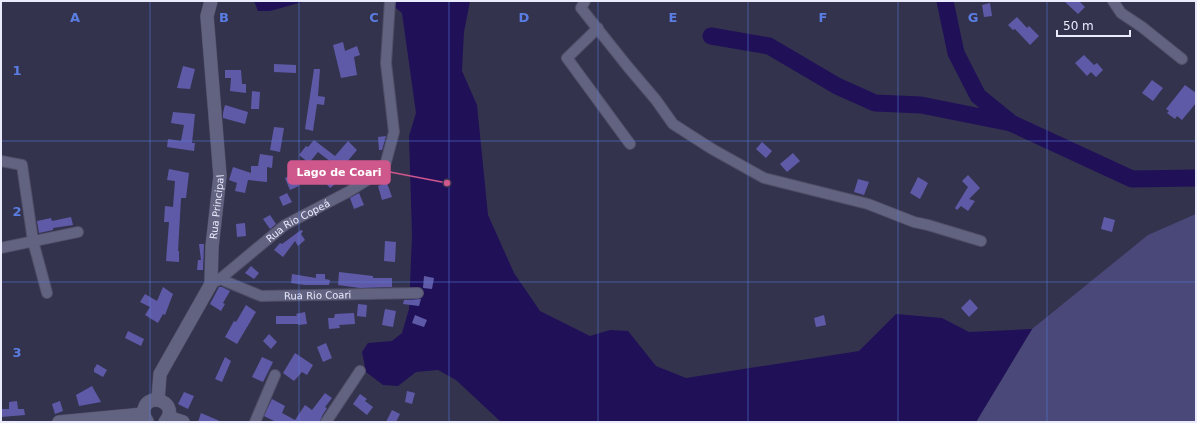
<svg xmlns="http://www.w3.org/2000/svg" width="1197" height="423" viewBox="0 0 1197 423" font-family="'DejaVu Sans',sans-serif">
<rect width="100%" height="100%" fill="#34334e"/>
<path fill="#4a4879" d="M1196,214v208h-220l56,-93 116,-94z"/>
<path fill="#201058" d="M254,1h52l-36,10h-12z
M387,1h83l-6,31 -2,39 15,34 11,110 26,58 26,38 50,25 20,-6 18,1 28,35 30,12 173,-27 37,-37 46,4 27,14 63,-3 -56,93h-475l-45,-42 -18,-10 -22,2 -18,14 -15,-1 -17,-13 -4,-20 6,-9 24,-2 10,-8 7,-24 3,-74 -3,-99 7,-23 -14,-100z"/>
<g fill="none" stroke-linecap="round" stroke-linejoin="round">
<path stroke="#201058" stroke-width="17" d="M945,1l11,52 22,43 31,25
M711,36l58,10 68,40 38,17 46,2 90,18 121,56 64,-1"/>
</g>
<path fill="#5f5aa7" d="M1064,1h15l6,6 -7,7z
M990,3l2,13 -8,1 -2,-12z
M1017,17l10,11 2,-2 10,10 -9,9 -15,-16 -2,1 -5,-5z
M343,42l2,9 12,-5 3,9 -6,2 3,18 -16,3 -8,-33z
M1084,55l10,10 3,-2 6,7 -7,7 -5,-5 -4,4 -12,-13z
M274,64l22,1v8l-22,-1z
M183,66l12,3 -5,20 -13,-1z
M314,69h6l-2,27 7,1 -1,8 -7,-1 -4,27 -8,-2z
M225,70h16l1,14h4v9l-16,-2 1,-13h-6z
M1152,80l11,8 -10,13 -11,-8z
M1185,85l11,8v10l-14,17 -5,-4 -2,3 -8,-6 2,-2 -3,-2z
M252,91l8,1 -1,17h-8z
M225,105l23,7 -3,12 -22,-6v-5z
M173,112l22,2 -3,29h3l-1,8 -27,-4 1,-8 13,2 3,-16 -13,-2z
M274,127l10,1 -4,24 -10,-2z
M386,136l-4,14h-3l-1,-13z
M314,140l21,16 13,-15 9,9 -11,13 5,3 -11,16 -1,-1 -9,7 -10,-12 14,-11 -3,-3 -13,-10 -9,11 -10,-8 7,-9 2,1z
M762,142l10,9 -6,7 -10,-9z
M793,153l7,8 -13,11 -7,-8z
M260,154l13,2 -1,12 -5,-1v15l-19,-2 -3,13 -10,-2 2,-8 -8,-3 4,-13 18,6v-7h7z
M169,169l20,4 -3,25h-5l-3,53h1v11l-13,-1 3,-39h-5l1,-16 8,1 2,-26 -8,-1z
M294,174l5,12 -9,4 -5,-12z
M968,175l12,13 -11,11 6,2 -7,10 -7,-5 -4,4 -2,-2 13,-21 -6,-6z
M918,177l10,6 -8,16 -10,-6z
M858,179l11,3 -5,13 -10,-3z
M387,183l5,14 -10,3 -4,-14z
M287,193l5,9 -9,4 -4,-9z
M359,193l5,12 -10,4 -4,-11z
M270,215l6,9 -6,5 -7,-10z
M71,217l2,8 -20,3v2l-14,3 -2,-12 14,-3 1,3z
M1104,217l11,3 -3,12 -11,-3z
M245,223l1,13 -9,1 -1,-13z
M301,230l2,1 -2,3 4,6 -7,6 -3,-5 -12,16 -9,-7 6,-7 2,1z
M385,241l11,1 -1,20 -11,-1z
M199,244h5l-1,26h-6l1,-10h3z
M251,266l8,7 -5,6 -9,-6z
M339,272l34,4v2h19v9l-32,1 -22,-3z
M292,274l24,4v-4h9v5l5,1 -1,5h-24l-14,-2z
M424,276l10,2 -2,11 -9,-1z
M163,287l10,7 -8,21 -2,-1 -5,9 -13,-8 5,-8 -10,-5 5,-8 12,7z
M219,287h3l8,4 -7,12 2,1 -4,7 -11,-7z
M421,299l-2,7 -16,-2 1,-4z
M970,299l8,9 -9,9 -8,-9z
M358,304l9,1 -1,12 -9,-1z
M246,305l10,7 -19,32 -12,-7 9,-16 2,1z
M385,309l11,2 -3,16 -11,-2z
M305,312l2,12 -9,1v-1h-22v-8h21l-1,-2z
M354,313l1,11 -16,1 1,3 -11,1 -1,-11h6l1,-4z
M415,315l12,5 -3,7 -12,-4z
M824,315l2,10 -10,2 -2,-9z
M128,331l16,8 -3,7 -16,-8z
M269,334l8,8 -6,7 -8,-8z
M326,343l6,15 -9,4 -6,-15z
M295,353l18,12 -6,10 -5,-3 -8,9 -11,-8z
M225,357l6,4 -9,21 -7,-3z
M262,357l11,5 -10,20 -11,-5z
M97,364l10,6 -4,7 -9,-5v-3z
M92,386l9,16 -22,4 -3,-11z
M407,391l8,2 -3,11 -7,-2z
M184,392l10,4 -6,13 -10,-5z
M325,393l7,5 -7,9 2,1 -5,8 -2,6h-44l-12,-6 8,-17 13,7 -3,7 13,7 10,-15 7,5z
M360,394l7,5 -2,2 8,6 -6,8 -14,-11z
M17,401l1,8h6l1,6 -24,2v-8h8v-7z
M60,401l3,10 -8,3 -3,-10z
M392,410l8,4 -4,8h-10z
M201,413l21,9h-24z"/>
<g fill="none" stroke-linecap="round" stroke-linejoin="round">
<g stroke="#525068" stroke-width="12">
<g id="minor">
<path d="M585,1l-4,7 47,59 28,33 17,24 39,25 52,29 104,26 46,18 14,3 53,16"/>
<path d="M1113,1l8,12 21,14 40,32"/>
<path d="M598,28l-31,30 63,86"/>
<path d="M1,161l21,4 11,76 14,52"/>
<path d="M1,248l77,-16"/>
<path id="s1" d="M220,279l41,17 157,-3"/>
<path id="s2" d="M211,284l9,-5 65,-54 63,-33 31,-19 7,-11 8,-30 -8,-69 4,-62"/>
<path d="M255,422l20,-47"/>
<path d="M326,422l34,-51"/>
</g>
</g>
<g stroke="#525068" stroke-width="14">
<g id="tertiary">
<path id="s3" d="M158,400l2,-26 51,-90 1,-37 8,-71 -13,-160 4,-15"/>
<path d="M168,417l15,5"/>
<path d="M147,421c-3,-4 -4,-8 -3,-12 5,-19 37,-5 21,13"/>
<path d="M59,422l85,-8"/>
</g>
</g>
<use href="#minor" stroke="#626281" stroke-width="10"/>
<use href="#tertiary" stroke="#626281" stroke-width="13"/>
</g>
<path fill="none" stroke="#5a7de3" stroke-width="1" stroke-opacity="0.55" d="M150,1v421M299,1v421M449,1v421M598,1v421M748,1v421M898,1v421M1047,1v421M1,141h1195M1,282h1195"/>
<g text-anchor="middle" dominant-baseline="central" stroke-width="4" stroke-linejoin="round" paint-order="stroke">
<g font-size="10" fill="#eaebfd" stroke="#34334e">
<text stroke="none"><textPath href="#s3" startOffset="207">Rua Principal</textPath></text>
<text stroke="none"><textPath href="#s2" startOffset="108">Rua Rio Copeá</textPath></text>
<text stroke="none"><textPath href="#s1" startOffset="101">Rua Rio Coari</textPath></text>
</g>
</g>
<g font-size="13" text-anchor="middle" font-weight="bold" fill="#5a7de3" stroke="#34334e" stroke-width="4" stroke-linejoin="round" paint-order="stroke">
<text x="75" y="22">A</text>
<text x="224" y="22">B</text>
<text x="374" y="22">C</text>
<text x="524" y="22">D</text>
<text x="673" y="22">E</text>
<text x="823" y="22">F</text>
<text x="973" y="22">G</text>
<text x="17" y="75">1</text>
<text x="17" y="216">2</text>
<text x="17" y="357">3</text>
</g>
<path fill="none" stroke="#ce578c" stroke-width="1.5" d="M447 183L390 172"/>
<circle fill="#ce578c" stroke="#34334e" stroke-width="1.5" cx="447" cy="183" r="4"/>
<rect fill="#ce578c" stroke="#ce578c" stroke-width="1.5" x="288" y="161" width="102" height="23" rx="4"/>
<g font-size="11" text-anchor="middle" font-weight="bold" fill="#fff">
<text x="339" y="176">Lago de Coari</text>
</g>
<rect width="1197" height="423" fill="none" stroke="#eaebfd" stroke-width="4"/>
<path d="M1057 30v6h73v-6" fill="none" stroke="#eaebfd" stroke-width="2"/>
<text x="1063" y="30" font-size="12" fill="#eaebfd" stroke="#34334e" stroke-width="3" paint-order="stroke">50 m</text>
</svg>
